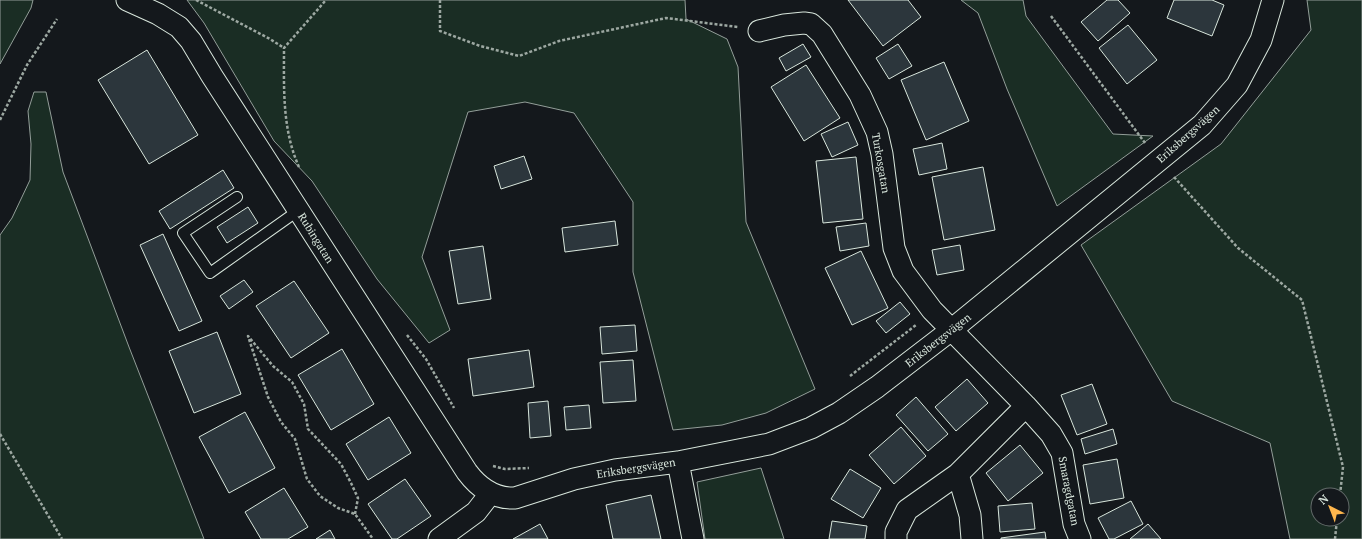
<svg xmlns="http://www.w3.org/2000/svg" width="1362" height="539" viewBox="0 0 1362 539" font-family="'PT Serif',serif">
<rect width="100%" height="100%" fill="#14181c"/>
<path fill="#1a2d24" stroke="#939e99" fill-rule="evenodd" d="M0,0h33l-2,8 -31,56z
M187,0h498l1,19 41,20 11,28 8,155 69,167 -49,24 -44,12 -49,5 -40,-158v-70l-59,-89 -49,-11 -57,10 -46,145 28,73 -21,13 -52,-64 -65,-98 -38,-40 -70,-118z
M961,0h62l3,16 87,118 40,2 -96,70 -50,-117 -29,-76z
M1307,0h55v539h-72l-20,-96 -98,-42 -91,-156 140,-101 90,-114zM1318,495h24v24h-24z
M34,92h12l17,80 66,175 75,192h-204v-304l12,-17 18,-38 1,-36 -3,-33z
M761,468l23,71h-79l-8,-57z"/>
<path fill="#2c363c" stroke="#d8e6dc" d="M848,0h60l13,17 -38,29z
M1107,0h11l12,13 -32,28 -17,-19z
M1174,0h38l12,5 -12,31 -45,-18z
M1128,25l29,35 -30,24 -28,-36z
M803,44l8,13 -25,14 -7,-13z
M898,44l14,22 -23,13 -13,-21z
M147,50l51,85 -49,29 -51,-84z
M944,62l25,59 -43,19 -25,-60z
M806,65l34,53 -36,23 -33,-54z
M848,122l10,23 -26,12 -11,-23z
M942,143l5,26 -28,6 -6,-26z
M524,156l8,23 -31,10 -7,-23z
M856,157l7,62 -40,4 -7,-62z
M983,167l12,63 -51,10 -12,-63z
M223,170l11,18 -64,41 -11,-18z
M248,207l10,16 -31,20 -10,-16z
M615,221l3,24 -53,7 -3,-24z
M866,223l3,23 -29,5 -4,-24z
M163,234l39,87 -23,10 -39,-86z
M960,245l4,25 -27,5 -5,-25z
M483,246l8,53 -33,5 -9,-53z
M861,251l27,57 -36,17 -27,-57z
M244,280l9,12 -24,17 -9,-13z
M294,281l35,52 -38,25 -35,-52z
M900,302l10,12 -24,19 -10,-12z
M635,325l2,26 -35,3 -2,-27z
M217,332l24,62 -47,19 -25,-62z
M342,349l32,55 -43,26 -33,-55z
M529,350l5,37 -61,9 -5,-37z
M633,360l3,41 -33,2 -3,-41z
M967,379l21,24 -32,28 -21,-24z
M1092,384l15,40 -30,11 -16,-40z
M916,397l32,37 -20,17 -32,-36z
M548,401l3,35 -21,2 -2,-35z
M589,405l2,23 -25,2 -2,-23z
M245,412l30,56 -46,25 -30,-56z
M389,417l22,36 -43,27 -22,-36z
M901,427l25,29 -32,28 -25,-29z
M1113,429l4,15 -32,10 -4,-15z
M1020,445l23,28 -35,28 -22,-28z
M1117,459l7,39 -34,6 -7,-39z
M850,469l31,19 -18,30 -32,-19z
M405,479l26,37 -34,23h-5l-24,-35z
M284,488l24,39 -20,12h-27l-16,-27z
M651,495l10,44h-48l-7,-34z
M1131,501l12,23 -29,15h-5l-11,-21z
M1032,503l3,26 -35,3 -2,-26z
M832,521l35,5 -2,13h-36z
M540,524l8,15h-35z
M1148,524l13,15h-31z
M330,530l5,9h-19z
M1045,532l1,7h-45v-1z"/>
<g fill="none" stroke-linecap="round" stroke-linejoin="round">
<g stroke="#d8e6dc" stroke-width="12">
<path id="lane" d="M237,197l-54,36 27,40 89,-63"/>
</g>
<g stroke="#d8e6dc" stroke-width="23">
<path id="street" d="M127,0l31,14 21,13 12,14 21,35 255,396c12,16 27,27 48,26l59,-19 41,-9 63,-8 91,-18 42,-16 28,-15 38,-26 73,-56 252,-206 35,-40 24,-45 12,-40
M759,31l25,-6 20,-2 7,1 11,10 38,61 17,37 5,22 12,94 9,23 29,39 94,96 25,28 11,19 12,71 6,15
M678,462l15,77
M958,474l12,41 2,24
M439,539l37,-27 14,-18
M896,539v-7l11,-22 51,-36 68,-68"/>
</g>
<path stroke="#9da8a2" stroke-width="2.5" stroke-dasharray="3 2" stroke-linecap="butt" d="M196,0l74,39 14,9
M440,0v31l40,15 39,10 40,-15 107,-23 72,9
M1051,16l94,127
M0,120l27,-55 30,-46
M299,167c-17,-38 -15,-78 -15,-119l42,-48
M1174,177l64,71 64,52 41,167 -3,28
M407,335l19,24 28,49
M850,376l66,-51
M0,434l62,105
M493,466l12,3 24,-1
M355,514l3,-16 -7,-15 -10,-19 -33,-35 -4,-25 -12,-22 -19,-16 -25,-30 20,61 13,25 14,17 12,40 13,17 18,12 17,6 18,25
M1335,539l2,-20"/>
<use href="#lane" stroke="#14181c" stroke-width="10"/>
<use href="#street" stroke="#14181c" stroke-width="21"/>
</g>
<g text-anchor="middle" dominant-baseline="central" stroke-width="3" stroke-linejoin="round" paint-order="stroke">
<g font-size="11" fill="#d8e6dc" stroke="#14181c">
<text transform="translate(1188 134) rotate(-42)">Eriksbergsvägen</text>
<text transform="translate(881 163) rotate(80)">Turkosgatan</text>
<text transform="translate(316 238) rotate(58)">Rubingatan</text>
<text transform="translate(938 340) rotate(-38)">Eriksbergsvägen</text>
<text transform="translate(636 468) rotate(-9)">Eriksbergsvägen</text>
<text transform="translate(1069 491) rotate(79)">Smaragdgatan</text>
</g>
</g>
<g transform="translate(1330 507) rotate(318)"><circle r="19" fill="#14181c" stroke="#626a69"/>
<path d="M0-3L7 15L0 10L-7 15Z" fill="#ffb74d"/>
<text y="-6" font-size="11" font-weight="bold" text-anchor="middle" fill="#d8e6dc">N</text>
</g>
</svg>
